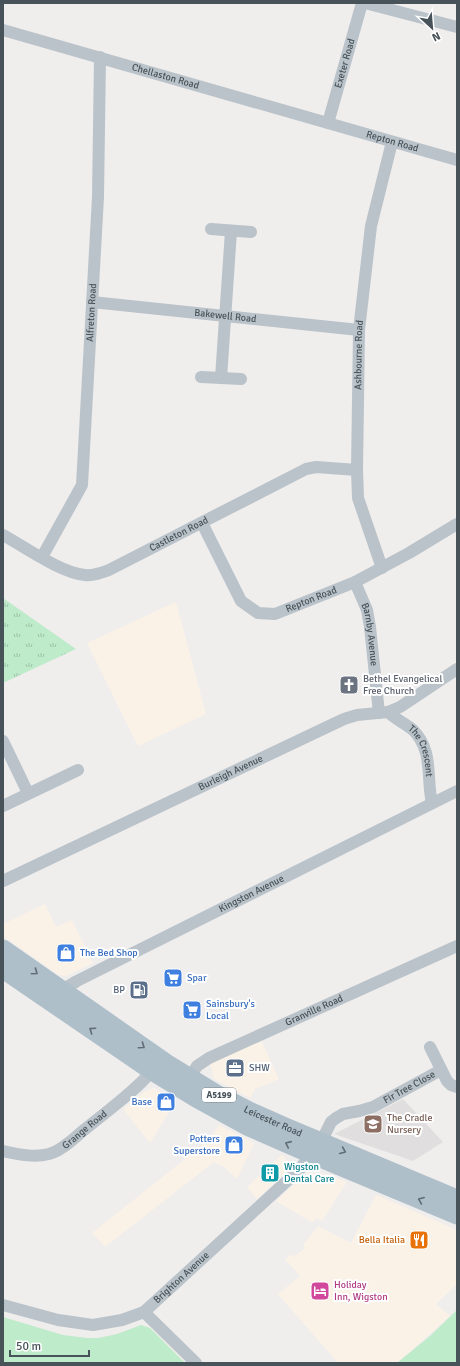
<svg xmlns="http://www.w3.org/2000/svg" width="460" height="1366" viewBox="0 0 460 1366" font-family="Signika,sans-serif">
<defs>
<pattern id="park-tufts" width="24" height="20" patternUnits="userSpaceOnUse"><rect width="24" height="20" fill="#beebca"/><path d="M3 7l-1-3M5 7V3M7 7l1-3M15 17l-1-3M17 17v-4M19 17l1-3" fill="none" stroke="#9cc1a7"/></pattern>
</defs>
<rect width="100%" height="100%" fill="#f0eded"/>
<path fill="#faf2e6" d="M176,602l30,112 -68,32 -51,-103z
M45,904l11,23 16,-7 21,43 -27,13 -7,-1 -56,-39v-12z
M261,1040l18,39 -24,10 -5,9 -36,-19 -4,-16z
M154,1088l22,13 -26,42 -27,-34 22,-18z
M219,1125l35,18 -17,36 -13,-12 -10,-5 -109,85 -13,-14 117,-93z
M282,1155l11,11 -36,33 -10,-12z
M307,1173l23,2 17,7 -25,39 -6,-3 -3,5 -37,-22z
M376,1195l81,35v54l-21,20 14,12 -53,47h-59l-60,-69 22,-18 -15,-17 6,-5 3,3 11,-9 -2,-3 15,-19 33,17z"/>
<path fill="#e0dede" d="M403,1099l40,43 -30,19 -79,-27z"/>
<path fill="#beebca" d="M457,1310v53h-60l33,-27z
M3,1317l60,18 24,3h11l19,-4 24,-9 9,3 35,35h-182z"/>
<path fill="url(#park-tufts)" d="M3,598l73,51 -73,34z"/>
<g fill="none" stroke-linecap="round" stroke-linejoin="round">
<g stroke="#b9c3c9" stroke-width="12">
<path d="M365,3l92,24"/>
<path id="s1" d="M3,30l454,130"/>
<path id="s2" d="M328,123l34,-120"/>
<path d="M211,229l40,3"/>
<path id="s3" d="M92,302l267,28"/>
<path d="M201,377l40,2"/>
<path d="M221,378l10,-147"/>
<path id="s4" d="M202,523l39,78 17,12 17,1 80,-32 54,-29 48,-29"/>
<path id="s5" d="M3,535c22,12 58,38 82,40 8,1 16,-2 24,-5l197,-101 10,-2 41,3"/>
<path id="s6" d="M42,557l40,-72 16,-288 2,-140"/>
<path id="s7" d="M382,568l-24,-70 -1,-28 2,-140 12,-104 21,-84"/>
<path id="s8" d="M355,582l12,28 3,17 9,86"/>
<path id="s9" d="M388,712c7,7 17,11 25,18 21,21 13,48 19,73"/>
<path d="M3,741l25,52"/>
<path d="M3,806l75,-36"/>
<path id="s10" d="M3,881l341,-162 13,-4 31,-3 12,-5 57,-38"/>
<path id="s11" d="M59,995l8,-8 10,-6 380,-190"/>
<path d="M430,1047l17,34 4,4 6,2"/>
<path id="s12" d="M186,1083l11,-17 12,-8 248,-112"/>
<path id="s13" d="M3,1151c15,3 30,7 46,3 13,-3 25,-16 35,-24 23,-19 48,-36 68,-59"/>
<path id="s14" d="M3,1305l55,15 35,5 29,-5 22,-8 155,-142 22,-28 10,-20 5,-4 7,-4 16,-3 14,-4 68,-37"/>
<path d="M144,1312l52,51"/>
</g>
<g stroke="#aebfca" stroke-width="19">
<path id="s15" d="M3,949l163,114 52,32 31,16 36,16 172,72"/>
<path d="M3,969l149,102 44,27 51,28 64,28 146,61"/>
</g>
</g>
<defs><path id="oneway-chevron" d="M-2-3.5L2.5 0L-2 3.5" fill="none" stroke-width="1.6" stroke-linecap="round" stroke-linejoin="round"/></defs>
<g stroke="#616d75">
<use href="#oneway-chevron" transform="translate(35 972) rotate(35)"/>
<use href="#oneway-chevron" transform="translate(92 1030) rotate(-146)"/>
<use href="#oneway-chevron" transform="translate(142 1046) rotate(35)"/>
<use href="#oneway-chevron" transform="translate(288 1144) rotate(-156)"/>
<use href="#oneway-chevron" transform="translate(343 1151) rotate(23)"/>
<use href="#oneway-chevron" transform="translate(421 1200) rotate(-157)"/>
</g>
<defs>
<g id="church-square" transform="scale(1)"><rect x="-9" y="-9" width="18" height="18" rx="4" fill="#6b7280" stroke="#fff"/><path d="M-1.2-6h2.4v3.5h3.3v2.4h-3.3V6h-2.4V-.1h-3.3v-2.4h3.3Z" fill="#fff"/></g>
<g id="shop-square" transform="scale(1)"><rect x="-9" y="-9" width="18" height="18" rx="4" fill="#3f7fe0" stroke="#fff"/><path d="M-5-2.5h2.3a2.7 3.5 0 0 1 5.4 0H5L5.5 6h-11ZM-1.5-2.5h3a1.5 2.3 0 0 0-3 0Z" fill="#fff"/></g>
<g id="supermarket-square" transform="scale(1)"><rect x="-9" y="-9" width="18" height="18" rx="4" fill="#3f7fe0" stroke="#fff"/><path d="M-6-5.5h2.5l.6 2H6L4.5 2H-2.5L-4.4-4H-6ZM-1.5 3.2a1.3 1.3 0 1 0 .1 0ZM3 3.2a1.3 1.3 0 1 0 .1 0Z" fill="#fff"/></g>
<g id="fuel-square" transform="scale(1)"><rect x="-9" y="-9" width="18" height="18" rx="4" fill="#5c6f8a" stroke="#fff"/><path d="M-5.5-6h7V0h2V4h1.3V-2.5L3-4.5l.8-.8L6-3V5H2.5V1h-1V6h-7ZM-4.2-4.7v3.2H.2V-4.7Z" fill="#fff"/></g>
<g id="office-square" transform="scale(1)"><rect x="-9" y="-9" width="18" height="18" rx="4" fill="#5c6f8a" stroke="#fff"/><path d="M-6-3h4V-5.5h4V-3h4V5H-6ZM-1-4.5V-3h2v-1.5ZM-6 0V1H6V0Z" fill="#fff"/></g>
<g id="school-square" transform="scale(1)"><rect x="-9" y="-9" width="18" height="18" rx="4" fill="#8d6e63" stroke="#fff"/><path d="M0-5L7-2L0 1L-7-2ZM-4 1L0 2.5L4 1V4Q0 6-4 4Z" fill="#fff"/></g>
<g id="building-square" transform="scale(1)"><rect x="-9" y="-9" width="18" height="18" rx="4" fill="#0f9aa8" stroke="#fff"/><path d="M-4-6H4V6H1V3H-1V6H-4ZM-2.5-4.3h1.7v1.8h-1.7ZM.8-4.3h1.7v1.8H.8ZM-2.5-1h1.7V.8h-1.7ZM.8-1h1.7V.8H.8Z" fill="#fff"/></g>
<g id="restaurant-square" transform="scale(1)"><rect x="-9" y="-9" width="18" height="18" rx="4" fill="#e8710a" stroke="#fff"/><path d="M-5-6h1v4h1v-4h1v4h1v-4h1v5L-1.5 .5V6h-2V.5L-5-1ZM5-6V6H3V1.5H1.5Q1.5-4 5-6Z" fill="#fff"/></g>
<g id="hotel-square" transform="scale(1)"><rect x="-9" y="-9" width="18" height="18" rx="4" fill="#d1479c" stroke="#fff"/><path d="M-6-4.5h1.5V1H6V5H4.5V3h-9V5H-6ZM-4 0a1.8 1.8 0 1 1 3.6 0ZM.5 0V-2.5h3Q6-2.5 6 0Z" fill="#fff"/></g>
</defs>
<g fill-rule="evenodd">
<use href="#church-square" x="349" y="685"/>
<use href="#shop-square" x="66" y="953"/>
<use href="#supermarket-square" x="173" y="978"/>
<use href="#fuel-square" x="139" y="990"/>
<use href="#supermarket-square" x="192" y="1010"/>
<use href="#office-square" x="235" y="1068"/>
<use href="#shop-square" x="166" y="1102"/>
<use href="#school-square" x="373" y="1124"/>
<use href="#shop-square" x="234" y="1145"/>
<use href="#building-square" x="270" y="1173"/>
<use href="#restaurant-square" x="419" y="1240"/>
<use href="#hotel-square" x="320" y="1291"/>
</g>
<g text-anchor="middle" dominant-baseline="central" stroke-width="4" stroke-linejoin="round" paint-order="stroke">
<rect fill="#fff" stroke="#7e868b" stroke-width="1" x="202" y="1088" width="34" height="14" rx="3"/>
<g font-size="9" font-weight="bold" fill="#475259">
<text x="219" y="1095">A5199</text>
</g>
<g font-size="10" fill="#475259" stroke="#fff">
<text stroke="none"><textPath href="#s2" startOffset="62">Exeter Road</textPath></text>
<text stroke="none"><textPath href="#s1" startOffset="169">Chellaston Road</textPath></text>
<text stroke="none"><textPath href="#s1" startOffset="405">Repton Road</textPath></text>
<text stroke="none"><textPath href="#s6" startOffset="255">Alfreton Road</textPath></text>
<text stroke="none"><textPath href="#s3" startOffset="134">Bakewell Road</textPath></text>
<text stroke="none"><textPath href="#s7" startOffset="217">Ashbourne Road</textPath></text>
<text stroke="none"><textPath href="#s5" startOffset="195">Castleton Road</textPath></text>
<text stroke="none"><textPath href="#s4" startOffset="164">Repton Road</textPath></text>
<text stroke="none"><textPath href="#s8" startOffset="55">Barnby Avenue</textPath></text>
<text stroke="none"><textPath href="#s9" startOffset="54">The Crescent</textPath></text>
<text stroke="none"><textPath href="#s10" startOffset="252">Burleigh Avenue</textPath></text>
<text stroke="none"><textPath href="#s11" startOffset="218">Kingston Avenue</textPath></text>
<text stroke="none"><textPath href="#s12" startOffset="150">Granville Road</textPath></text>
<text stroke="none"><textPath href="#s14" startOffset="500">Fir Tree Close</textPath></text>
<text stroke="none"><textPath href="#s15" startOffset="321">Leicester Road</textPath></text>
<text stroke="none"><textPath href="#s13" startOffset="90">Grange Road</textPath></text>
<text stroke="none"><textPath href="#s14" startOffset="196">Brighton Avenue</textPath></text>
</g>
<g font-size="10" fill="#5b616d" stroke="#fff" text-anchor="start">
<text x="363" y="679">Bethel Evangelical<tspan x="363" dy="12">Free Church</tspan></text>
</g>
<g font-size="10" fill="#366cbe" stroke="#fff" text-anchor="start">
<text x="80" y="953">The Bed Shop</text>
<text x="187" y="978">Spar</text>
<text x="206" y="1004">Sainsbury's<tspan x="206" dy="12">Local</tspan></text>
<text x="152" y="1102" text-anchor="end">Base</text>
<text x="220" y="1139" text-anchor="end">Potters<tspan x="220" dy="12">Superstore</tspan></text>
</g>
<g font-size="10" fill="#4e5e75" stroke="#fff" text-anchor="end">
<text x="125" y="990">BP</text>
<text x="249" y="1068" text-anchor="start">SHW</text>
</g>
<g font-size="10" fill="#785e54" stroke="#fff" text-anchor="start">
<text x="387" y="1118">The Cradle<tspan x="387" dy="12">Nursery</tspan></text>
</g>
<g font-size="10" fill="#0d838f" stroke="#fff" text-anchor="start">
<text x="284" y="1167">Wigston<tspan x="284" dy="12">Dental Care</tspan></text>
</g>
<g font-size="10" fill="#c56008" stroke="#fff" text-anchor="end">
<text x="405" y="1240">Bella Italia</text>
</g>
<g font-size="10" fill="#b23c85" stroke="#fff" text-anchor="start">
<text x="334" y="1285">Holiday<tspan x="334" dy="12">Inn, Wigston</tspan></text>
</g>
</g>
<rect width="460" height="1366" fill="none" stroke="#475259" stroke-width="8"/>
<g transform="translate(432 28) rotate(154)" stroke="#ffffff" stroke-width="3" paint-order="stroke">
<path d="M0-3L7 15L0 10L-7 15Z" fill="#475259"/>
<text y="-6" font-size="11" font-weight="bold" text-anchor="middle" fill="#475259">N</text>
</g>
<path d="M10 1350v6h79v-6" fill="none" stroke="#475259" stroke-width="2"/>
<text x="16" y="1350" font-size="12" fill="#475259" stroke="#ffffff" stroke-width="3" paint-order="stroke">50 m</text>
</svg>
